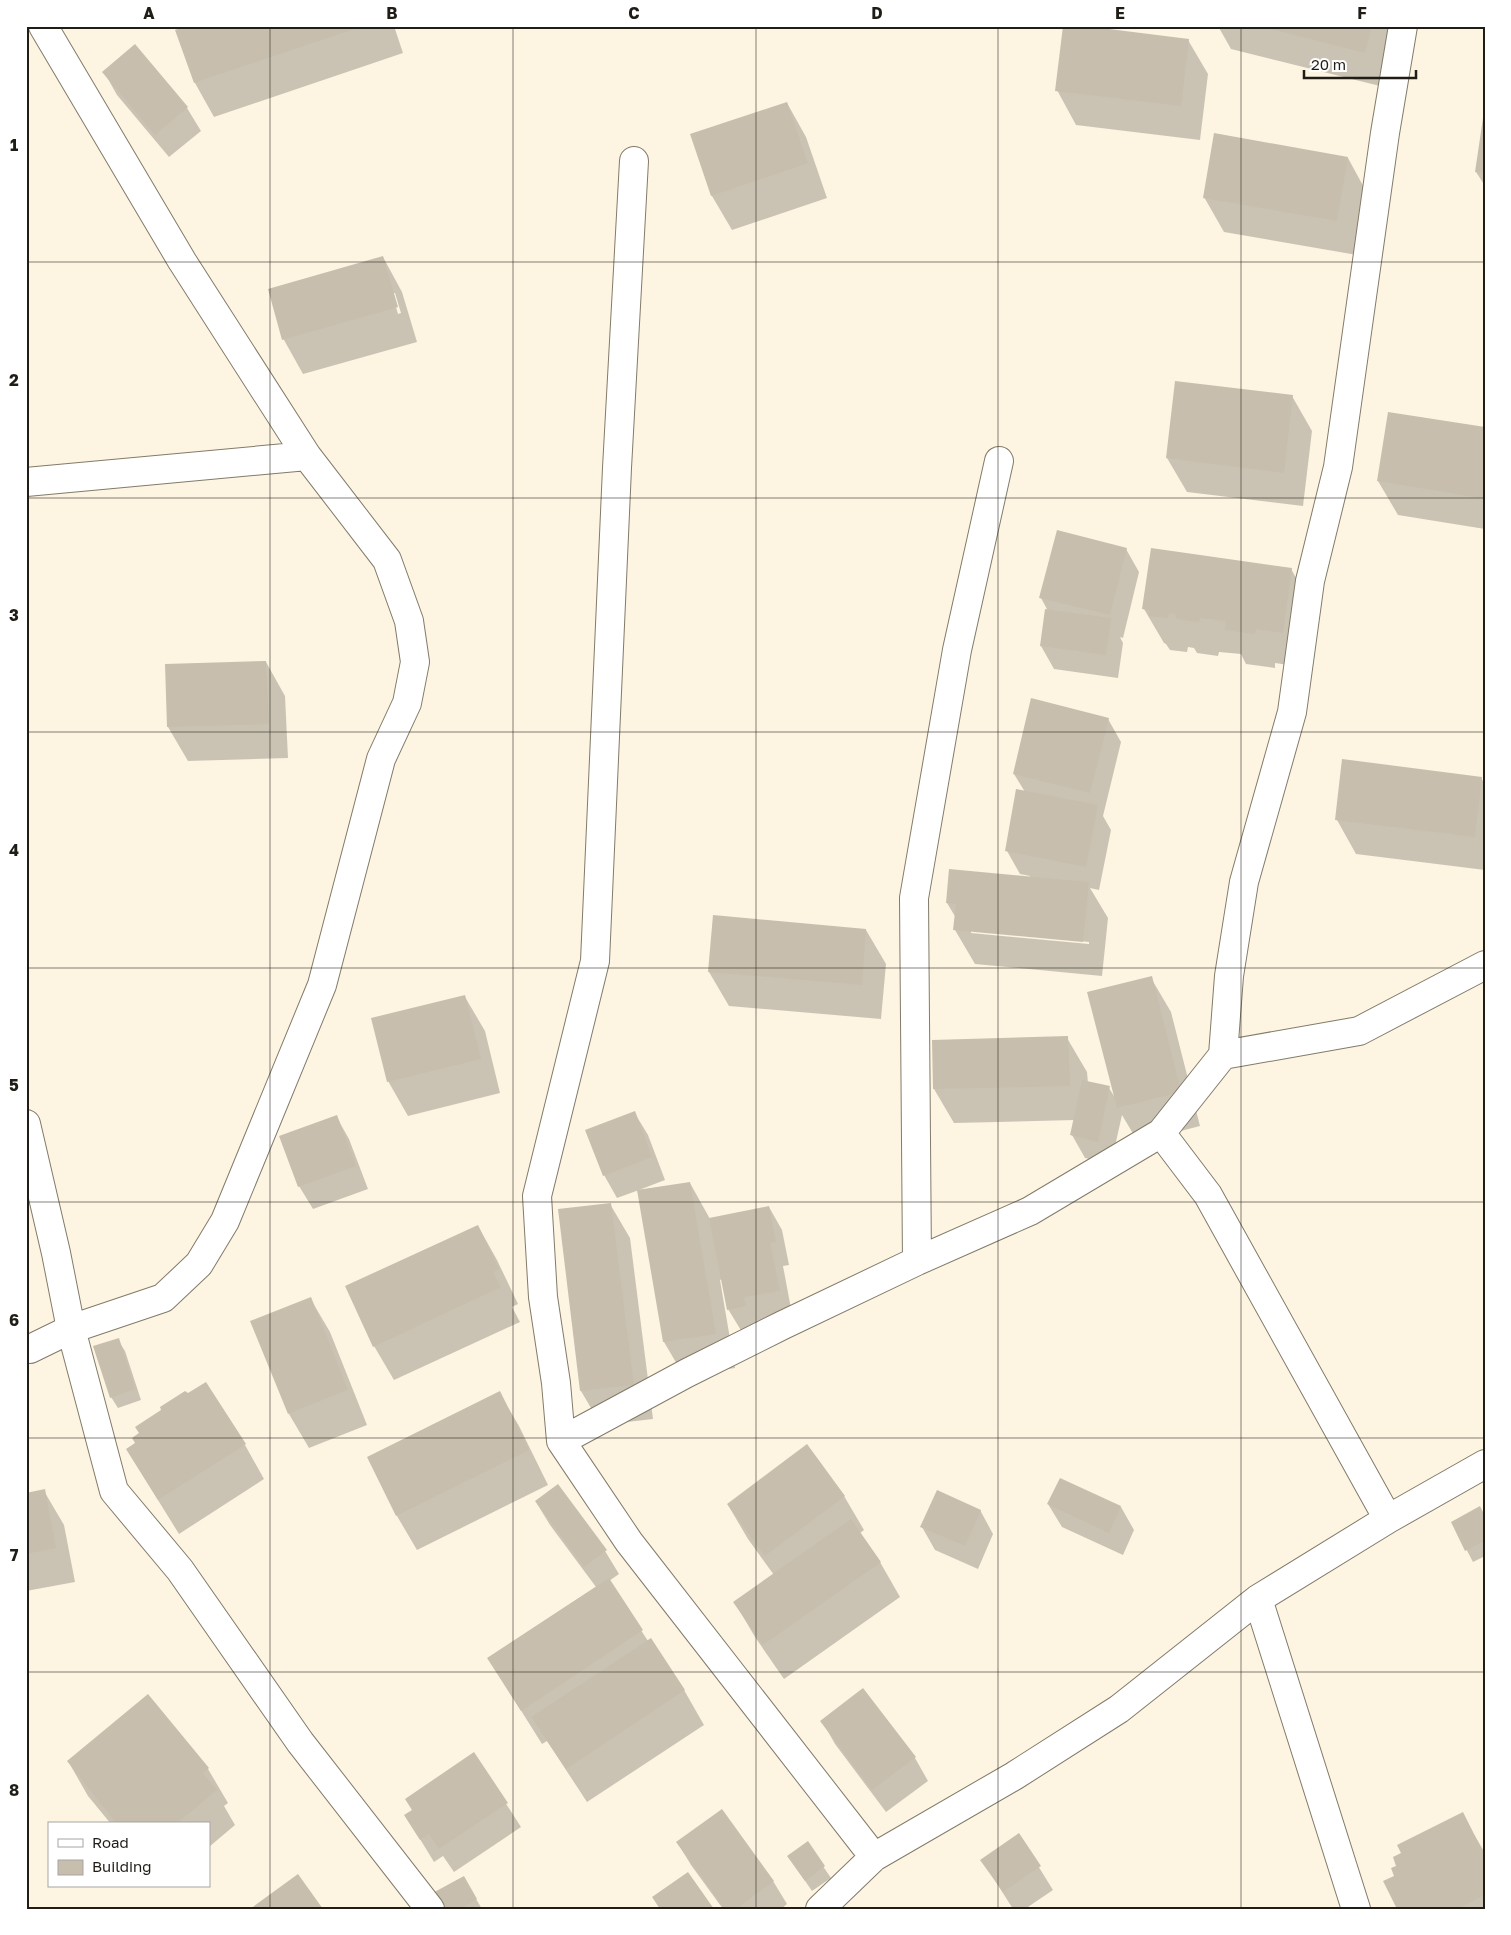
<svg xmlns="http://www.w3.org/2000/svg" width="1511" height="1935" viewBox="0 0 1511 1935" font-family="'Golos Text',sans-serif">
<rect width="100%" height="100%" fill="#fdf4e2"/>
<path fill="#0003" fill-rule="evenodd" d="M177,26h217l9,27 -189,64 -19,-34z
M1218,26h171l-5,61 -153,-38z
M1188,40l20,34 -8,66 -124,-15 -19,-35z
M104,72l83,36 14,23 -32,26 -52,-62z
M787,103l19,34 21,61 -95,32 -20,-34 -20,-61z
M1485,120v66l-9,-14z
M1348,158l19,35 -10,62 -133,-23 -20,-35z
M383,257l19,35 15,50 -114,32 -19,-34 -14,-51zM392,293h3l6,20 -3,1z
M1292,396l20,35 -9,75 -116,-14 -20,-34z
M1485,429v100l-87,-14 -20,-34z
M1126,549l13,23 -16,66 -3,-1 3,6 -5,35 -64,-9 -13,-23 7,-35 -7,-13z
M1291,569l20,35 -9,63 -27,-4v5l-29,-4 -5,-10 -22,-2 -1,4 -21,-3 -3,-5 -6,-1 -1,5 -17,-2 -4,-6 -2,-1 -20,-34z
M266,662l19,34 3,62 -100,3 -20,-34z
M1108,719l13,23 -18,74 8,14 -12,60 -9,-2 18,30 -6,58 -127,-12 -20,-34 1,-12 -9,-15 83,-25v-2l-10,-2 -13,-23 18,-59 -11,-18zM971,930l118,12v2l-118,-11z
M1481,778l4,6v86l-129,-16 -19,-34z
M866,930l20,34 -5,55 -152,-13 -20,-34z
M1151,978l20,34 29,114 -62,16 -16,-27 -11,49 -26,-6 -13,-23 3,-15 -121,3 -20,-34 -1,-48 134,-3 20,34 1,11 21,5 5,8z
M465,997l20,34 15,62 -92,23 -20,-35z
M634,1112l14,23 17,45 -26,10 51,-7 20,36 59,-12 13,23 7,35 -6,1 9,48 -35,7 1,8 -16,3 -14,-23 -6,-30 -2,1 15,88 -51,8 -20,-34 -25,-152 -22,8 -13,-23z
M336,1116l13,23 19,50 -55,20 -14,-23z
M610,1204l20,34 23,181 -52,6 -20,-34z
M478,1226l19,34 21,44 -6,3 8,15 -126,58 -20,-34z
M310,1298l20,34 37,93 -58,23 -20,-34z
M118,1340l7,11 16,49 -23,8 -7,-11z
M499,1392l20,34 29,59 -131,65 -20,-34 -29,-59z
M245,1445l19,34 -85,55 -52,-84z
M44,1491l20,34 11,57 -49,9v-97z
M844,1496l20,34 -4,3 20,29 20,35 -116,82 -29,-42 -20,-34 39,-28 -26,-36 -20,-34z
M536,1502l69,49 14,23 -10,7 39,60 36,49 20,35 -117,77 -40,-61 -5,3 -54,-86 108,-71 -46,-62z
M1048,1504l73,3 13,23 -11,25 -61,-28z
M980,1510l13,24 -15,35 -43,-19 -13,-23z
M1485,1517v39l-12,6 -21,-40z
M822,1721l93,37 13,23 -42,31 -51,-68z
M474,1754l47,73 -67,45 -11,-16 -9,6 -28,-46z
M68,1761l140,8 20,34 -4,3 11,19 -26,22v-23h-98l-23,-28z
M1462,1814l23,39v56h-86z
M1019,1835l34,55 -28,19h-12l-31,-49z
M677,1842l96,39 14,23 -6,5h-58l-32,-44z
M807,1843l24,35 -19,13 -24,-35z
M463,1877l19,32h-44z"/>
<path fill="#c7bead" d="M185,26h175v1l-166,56 -19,-53z
M1063,26h22l104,13 -8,67 -126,-15z
M1259,26h113l-7,27z
M135,44l53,63 -33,28 -53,-63z
M787,102l21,61 -97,33 -21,-62z
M1483,118h2v55l-10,-1z
M1214,133l134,24 -11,64 -134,-23z
M383,256l15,51 -116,33 -14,-51z
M1175,381l118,14 -9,78 -118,-15z
M1388,412l97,15v72l-108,-18z
M1057,530l70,18 -17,67 -71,-17z
M1151,548l141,20 -9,65 -27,-4 -1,5 -30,-4 1,-9 -26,-3 -1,4 -23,-3v-5l-7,-1 -1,5 -19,-2v-6l-7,-1z
M1045,609l66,9 -5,37 -66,-9z
M266,661l3,63 -102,3 -2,-63z
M1031,698l78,20 -19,75 -77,-19z
M1342,759l140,18 -7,60 -140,-17z
M1016,789l82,16 -12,62 -81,-16z
M949,869l140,13 -6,60 -130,-12 3,-26 -10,-1z
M713,915l153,14 -4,56 -154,-13z
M1152,976l29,116 -64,16 -30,-116z
M465,995l16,64 -94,23 -16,-64z
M1068,1036l2,50 -137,3 -1,-49z
M1082,1080l28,6 -12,56 -28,-7z
M635,1111l17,46 -49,19 -18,-46z
M337,1115l19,51 -58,21 -19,-51z
M690,1182l26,152 -53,8 -26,-152z
M611,1203l23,182 -54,6 -22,-182z
M769,1206l7,36 -6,1 10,48 -36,6 2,9 -19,4 -18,-92z
M478,1225l21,44 -6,3 8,15 -128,60 -28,-61z
M311,1297l37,93 -60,24 -38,-93z
M119,1338l16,51 -25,9 -17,-52z
M206,1382l40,62 -88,56 -32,-51 9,-6 -3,-5 7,-5 -4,-6 26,-17 -1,-3 25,-16 3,2z
M500,1391l29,59 -133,66 -29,-59z
M807,1444l38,52 -80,60 -38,-52z
M1060,1478l61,28 -12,27 -62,-29z
M558,1484l49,66 -23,17 -49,-66z
M45,1489l11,59 -30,6v-61z
M937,1490l44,20 -16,36 -45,-19z
M1480,1506l5,10v25l-20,10 -14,-29z
M851,1519l30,43 -118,83 -30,-43z
M609,1578l34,52 -122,81 -34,-53z
M651,1638l34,52 -119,79 -35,-52z
M863,1688l53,69 -44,33 -52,-69z
M148,1694l61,74 -6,5 14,17 -41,34h-59l-50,-63z
M474,1752l34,51 -69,46 -10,-15 -9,6 -16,-25 8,-5 -7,-11z
M722,1809l52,72 -38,28h-11l-49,-67z
M1463,1812l22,44v39l-28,14h-60l-14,-28 11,-5 -3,-8 5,-2 -3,-9 8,-4 -4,-8z
M1019,1833l22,33 -38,26 -23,-32z
M808,1841l17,25 -20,15 -18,-25z
M688,1872l26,37h-54l-8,-12z
M298,1874l25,35h-73z
M464,1876l13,23 -16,10h-24l-8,-14z"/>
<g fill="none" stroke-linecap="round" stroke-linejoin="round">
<g stroke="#827b6a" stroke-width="30">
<path id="minor" d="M634,161l-17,307 -22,493 -58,235 6,101 13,86 5,58 68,101 245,315
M26,482l281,-26 -125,-195 -139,-235
M1223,1055l6,-79 15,-94 48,-170 18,-131 28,-114 47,-334 18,-107
M26,1124l30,129 15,76 43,162 66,79 120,172 130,167
M1161,1133l47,62 180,324
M917,1261l-3,-363 43,-248 42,-189
M26,1348l4,1 41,-20 92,-31 36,-34 26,-43 97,-236 59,-226 26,-56 8,-41 -6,-41 -22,-61 -80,-104
M561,1441l126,-68 96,-48 134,-64 113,-50 131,-78 62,-78 136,-24 126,-66
M1258,1599l98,310
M820,1909l54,-52 140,-81 105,-67 139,-110 130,-80 97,-55"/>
</g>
<use href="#minor" stroke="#fff" stroke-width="28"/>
</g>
<path fill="none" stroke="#201d17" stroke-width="1" stroke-opacity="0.55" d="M270,26v1883M513,26v1883M756,26v1883M998,26v1883M1241,26v1883M26,262h1459M26,498h1459M26,732h1459M26,968h1459M26,1202h1459M26,1438h1459M26,1672h1459"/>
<rect width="1511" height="1935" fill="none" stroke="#ffffff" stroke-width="55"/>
<rect x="48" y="1822" width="162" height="65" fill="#ffffff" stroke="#a6a5a2"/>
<rect x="58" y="1839" width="25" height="8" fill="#ffffff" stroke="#a6a5a2"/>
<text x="92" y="1848" font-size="15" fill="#201d17">Road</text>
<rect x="58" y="1860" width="25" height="15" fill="#c7bead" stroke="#a6a5a2"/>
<text x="92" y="1872" font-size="15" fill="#201d17">Building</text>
<path d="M1304 70v8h112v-8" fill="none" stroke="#201d17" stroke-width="2.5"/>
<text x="1311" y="70" font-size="15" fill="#201d17" stroke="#ffffff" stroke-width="4" paint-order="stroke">20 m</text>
<rect x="28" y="28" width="1456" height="1880" fill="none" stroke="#201d17" stroke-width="2"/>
<g font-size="16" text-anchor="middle" font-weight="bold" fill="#201d17">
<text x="149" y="19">A</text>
<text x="392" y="19">B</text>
<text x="634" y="19">C</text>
<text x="877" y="19">D</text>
<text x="1120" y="19">E</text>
<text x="1362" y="19">F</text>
<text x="14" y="151">1</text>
<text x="14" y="386">2</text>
<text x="14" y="621">3</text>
<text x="14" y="856">4</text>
<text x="14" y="1091">5</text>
<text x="14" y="1326">6</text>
<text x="14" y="1561">7</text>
<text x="14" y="1796">8</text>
</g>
</svg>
